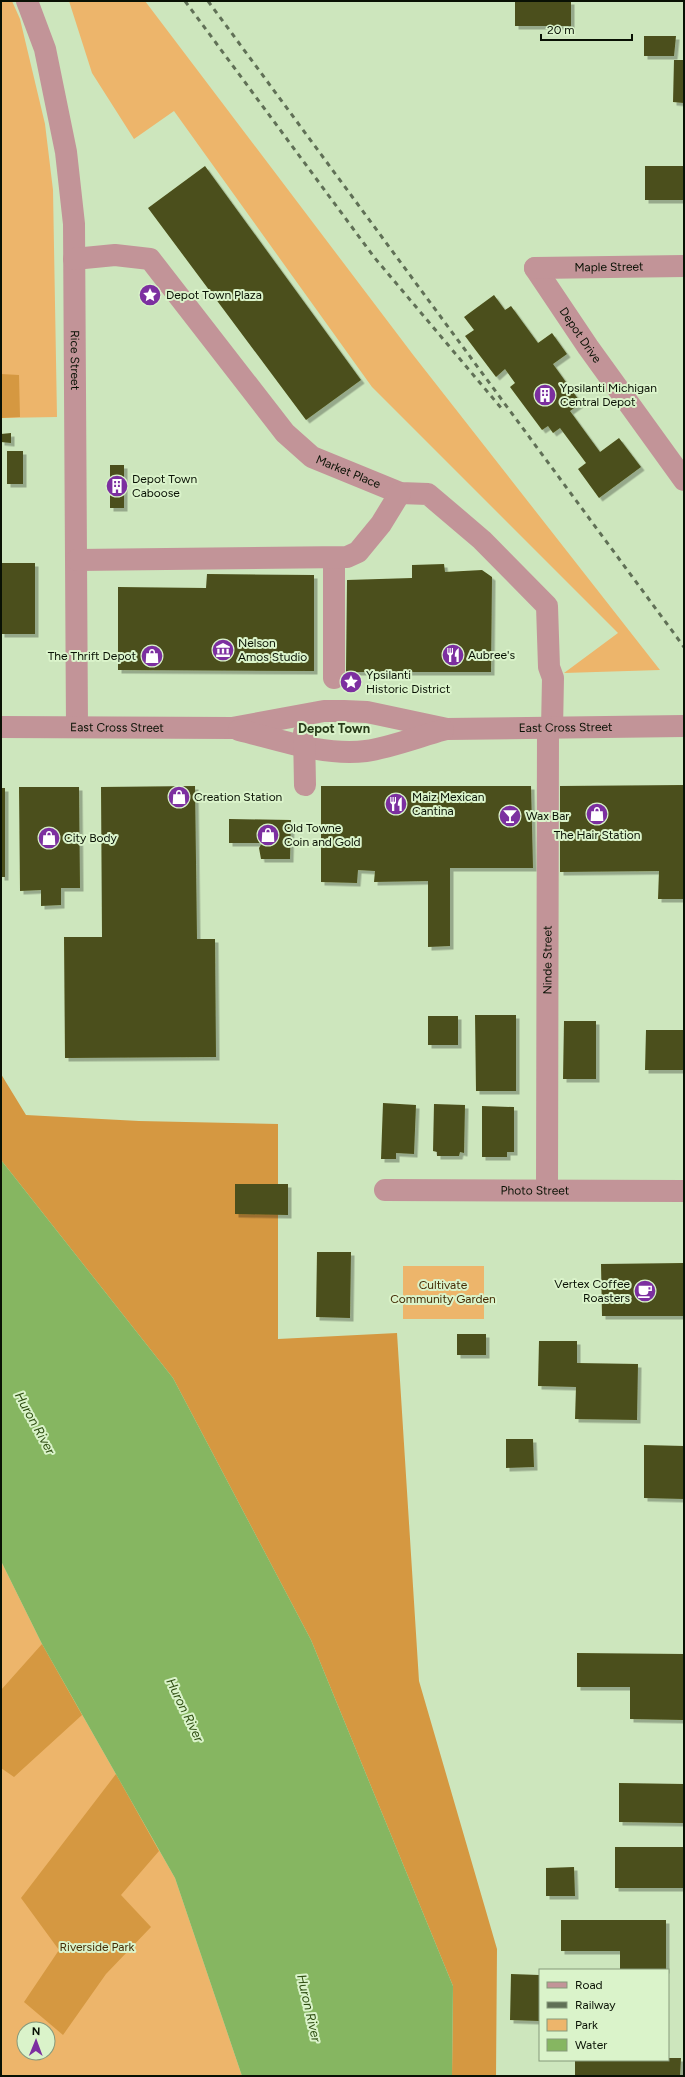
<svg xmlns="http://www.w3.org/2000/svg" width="685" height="2077" viewBox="0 0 685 2077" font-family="Figtree,sans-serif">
<defs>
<filter id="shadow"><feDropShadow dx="3.5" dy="3.5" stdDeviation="0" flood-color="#0004"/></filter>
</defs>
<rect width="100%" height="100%" fill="#cde6bd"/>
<path fill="#edb56b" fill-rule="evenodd" d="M1,1h11l8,18 25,105 8,66 4,227 -56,1z
M69,1h76l269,355 246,314 -96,3 54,-40 -246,-246 -198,-276 -40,28 -42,-66z
M403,1266h81v53h-81z
M1,1561l41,83 133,234 67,198h-241zM24,2029h24v24h-24z"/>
<path fill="#d59841" d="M1,374l18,1 1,42 -19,1z
M1,1074l25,41 113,6 139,3v215l119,-6 22,348 78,268 -1,127h-44l1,-90 -142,-346 -138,-262 -172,-218z
M42,1644l40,71 -68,62 -13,-9v-78z
M116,1774l43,77 -38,44 30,32 -45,47 -43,61 -39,-33 35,-52 -38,-52z"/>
<path fill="#86b661" d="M1,1160l172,218 138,262 142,346 -1,90h-210l-67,-198 -133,-234 -41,-83z"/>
<path fill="#4c501a" filter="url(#shadow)" d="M515,1h56v25h-56z
M644,36h32l-2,20h-30z
M674,60h10v43l-11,-1z
M205,166l156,214 -55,40 -158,-212z
M645,166h39v34h-39z
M494,295l11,15 6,-4 27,37 14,-10 15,21 -14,10 28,39 -11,8 30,41 19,-14 22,29 -42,31 -21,-29 8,-6 -26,-35 -7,5 -5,-7 -6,4 -32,-43 5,-4 -10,-14 -9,8 -31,-41 9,-6 -10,-13z
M11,433v10l-10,-1v-8z
M7,451h16v33h-16z
M110,465h14v43h-14z
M1,563h34v71h-34z
M444,564l1,8 37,-2 10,7 -1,95h-145l1,-92 65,-2v-13z
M207,574l107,1v96l-196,-1v-83l88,1z
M684,785v114h-26l1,-28 -99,1v-86z
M195,786l2,153h18l1,118 -151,1 -1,-121h38l-1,-150z
M321,786h210l2,82h-83v78l-22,1v-66l-54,1 1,-11 -17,-1 -1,13 -36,-1z
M19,787h60l1,101h-19v17l-20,1v-16l-21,1z
M1,788h4v89h-4z
M229,819l62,1 -1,39h-29l-2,-11 3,-5h-33z
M475,1015h41v76h-40z
M428,1016h30v29h-30z
M564,1021h32v58h-33z
M646,1030h38v40h-39z
M383,1103l33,2 -2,49 -18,-1v6h-15z
M434,1104l31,1 -1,48 -4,-1 -1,4h-22v-4l-4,-1z
M482,1106l32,1v45h-7v5h-25z
M235,1184h53v31l-53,-1z
M317,1252h34l-1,66 -34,-1z
M684,1263v53h-82l-1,-52z
M457,1334h29v21h-29z
M539,1341h38v22l61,1 -1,56 -62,-1 1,-32 -38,-1z
M506,1439h27l1,28 -28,1z
M644,1445l40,1v53l-40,-1z
M577,1653l107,1v66l-54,-1v-32h-53z
M619,1783l65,1v39l-65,-1z
M615,1847h69v41h-69z
M574,1867l1,29h-29v-28z
M561,1920h105v50h-46v-19h-59z
M511,1974l28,1v46l-29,-1z
M668,2058h13l-1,18h-105v-16h93z"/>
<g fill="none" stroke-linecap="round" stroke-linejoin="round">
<g stroke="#c29498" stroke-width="22">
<path id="s1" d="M27,1l18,48 21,103 8,72 3,502"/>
<path id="s2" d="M74,259l41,-4 35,4 135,174 27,24 88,36 28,1 54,46 65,66 2,61 4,11 -1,51"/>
<path id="s3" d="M535,268l53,79 96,133"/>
<path id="s4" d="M535,268l149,-2"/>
<path d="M334,558v120"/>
<path d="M77,560l270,-3 11,-5 23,-28 19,-31"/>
<path id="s5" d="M1,727l231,1 92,-17h20l23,1 80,17 237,-3"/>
<path d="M239,730c41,10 84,26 127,21 23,-3 55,-15 77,-21"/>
<path d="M304,733l1,52"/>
<path id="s6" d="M385,1190l299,1"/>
<path id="s7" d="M547,1190l1,-461"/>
</g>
<path stroke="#607056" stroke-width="3" stroke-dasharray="5 5" stroke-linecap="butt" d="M185,1l189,256 128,152
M208,1l476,646"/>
</g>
<defs>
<g id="sight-disc" transform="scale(1.15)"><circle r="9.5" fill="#7c2fa0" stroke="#daf3ca"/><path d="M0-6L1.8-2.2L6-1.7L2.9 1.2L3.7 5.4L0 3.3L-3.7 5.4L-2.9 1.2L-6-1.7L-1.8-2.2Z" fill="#fff"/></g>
<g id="building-disc" transform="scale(1.15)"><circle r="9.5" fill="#7c2fa0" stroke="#daf3ca"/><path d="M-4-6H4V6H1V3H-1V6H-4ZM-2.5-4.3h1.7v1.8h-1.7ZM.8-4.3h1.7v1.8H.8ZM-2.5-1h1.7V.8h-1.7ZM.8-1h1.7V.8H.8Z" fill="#fff"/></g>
<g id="museum-disc" transform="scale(1.15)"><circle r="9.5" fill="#7c2fa0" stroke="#daf3ca"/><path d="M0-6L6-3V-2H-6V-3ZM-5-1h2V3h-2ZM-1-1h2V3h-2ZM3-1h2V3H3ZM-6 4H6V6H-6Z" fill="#fff"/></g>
<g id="restaurant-disc" transform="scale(1.15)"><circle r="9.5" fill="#7c2fa0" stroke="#daf3ca"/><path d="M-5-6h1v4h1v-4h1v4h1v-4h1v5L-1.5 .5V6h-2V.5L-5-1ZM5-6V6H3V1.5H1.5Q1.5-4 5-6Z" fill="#fff"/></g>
<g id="shop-disc" transform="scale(1.15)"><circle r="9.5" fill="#7c2fa0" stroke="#daf3ca"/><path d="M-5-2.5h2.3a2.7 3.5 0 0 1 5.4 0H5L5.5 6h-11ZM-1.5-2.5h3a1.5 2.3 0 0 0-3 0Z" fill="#fff"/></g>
<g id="bar-disc" transform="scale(1.15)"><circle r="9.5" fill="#7c2fa0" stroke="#daf3ca"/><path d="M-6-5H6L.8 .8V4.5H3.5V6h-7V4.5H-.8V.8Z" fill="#fff"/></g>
<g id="cafe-disc" transform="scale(1.15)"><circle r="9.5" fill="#7c2fa0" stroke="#daf3ca"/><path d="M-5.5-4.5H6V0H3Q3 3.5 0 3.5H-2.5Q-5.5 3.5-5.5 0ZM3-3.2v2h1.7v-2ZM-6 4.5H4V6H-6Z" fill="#fff"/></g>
</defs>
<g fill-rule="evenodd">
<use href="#sight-disc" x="150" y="295"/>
<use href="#building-disc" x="545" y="395"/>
<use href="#building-disc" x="117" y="486"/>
<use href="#museum-disc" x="223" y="650"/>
<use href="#restaurant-disc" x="453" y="655"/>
<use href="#shop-disc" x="152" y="656"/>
<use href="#sight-disc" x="351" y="682"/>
<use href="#shop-disc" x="179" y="797"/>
<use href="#restaurant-disc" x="396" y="804"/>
<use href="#shop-disc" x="597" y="814"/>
<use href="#bar-disc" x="510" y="816"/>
<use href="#shop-disc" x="268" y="835"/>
<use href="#shop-disc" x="49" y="838"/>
<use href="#cafe-disc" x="645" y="1291"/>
</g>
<g text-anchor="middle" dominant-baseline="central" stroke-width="4" stroke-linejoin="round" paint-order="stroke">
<g font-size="12" fill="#091104" stroke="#daf3ca">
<text stroke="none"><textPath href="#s4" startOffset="74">Maple Street</textPath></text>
<text stroke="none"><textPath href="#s3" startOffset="81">Depot Drive</textPath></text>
<text stroke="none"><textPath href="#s1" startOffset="365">Rice Street</textPath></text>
<text stroke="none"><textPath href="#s2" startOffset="372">Market Place</textPath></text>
<text stroke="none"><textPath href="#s5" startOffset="116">East Cross Street</textPath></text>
<text stroke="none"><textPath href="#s5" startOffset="568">East Cross Street</textPath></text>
<text stroke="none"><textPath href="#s7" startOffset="230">Ninde Street</textPath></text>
<text stroke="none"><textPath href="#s6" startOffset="150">Photo Street</textPath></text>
</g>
<g font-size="12" fill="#091104" stroke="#daf3ca" text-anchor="start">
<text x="166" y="295">Depot Town Plaza</text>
<text x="560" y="388">Ypsilanti Michigan<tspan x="560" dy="14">Central Depot</tspan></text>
<text x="132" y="479">Depot Town<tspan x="132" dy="14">Caboose</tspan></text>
<text x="238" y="643">Nelson<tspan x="238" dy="14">Amos Studio</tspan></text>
<text x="468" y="655">Aubree's</text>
<text x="136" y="656" text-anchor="end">The Thrift Depot</text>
<text x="366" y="675">Ypsilanti<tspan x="366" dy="14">Historic District</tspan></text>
<text x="194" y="797">Creation Station</text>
<text x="412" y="797">Maiz Mexican<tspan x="412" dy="14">Cantina</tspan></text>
<text x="526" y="816">Wax Bar</text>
<text x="284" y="828">Old Towne<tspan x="284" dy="14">Coin and Gold</tspan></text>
<text x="597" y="835" text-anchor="middle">The Hair Station</text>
<text x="64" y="838">City Body</text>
<text x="630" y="1284" text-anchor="end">Vertex Coffee<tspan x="630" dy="14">Roasters</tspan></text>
</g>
<g font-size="12" fill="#442b05" stroke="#daf3ca">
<text x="443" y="1285">Cultivate<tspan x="443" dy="14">Community Garden</tspan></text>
<text x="97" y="1947">Riverside Park</text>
</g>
<g font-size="13" font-weight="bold" fill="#293c1a" stroke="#daf3ca">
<text x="334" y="728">Depot Town</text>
</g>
<g font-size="13" font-style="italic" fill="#2e4d11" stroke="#daf3ca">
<text transform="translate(35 1423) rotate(61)">Huron River</text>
<text transform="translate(185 1710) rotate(64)">Huron River</text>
<text transform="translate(309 2008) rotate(77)">Huron River</text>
</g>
</g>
<rect width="685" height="2077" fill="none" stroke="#091104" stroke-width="4"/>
<rect x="539" y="1969" width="130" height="92" fill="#daf3ca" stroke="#86997b"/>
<rect x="547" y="1982" width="20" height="6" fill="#c29498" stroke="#86997b"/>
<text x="575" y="1989" font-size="12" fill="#091104">Road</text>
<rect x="547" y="2002" width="20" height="6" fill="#607056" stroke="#86997b"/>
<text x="575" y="2009" font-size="12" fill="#091104">Railway</text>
<rect x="547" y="2019" width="20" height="12" fill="#edb56b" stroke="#86997b"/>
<text x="575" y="2029" font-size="12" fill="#091104">Park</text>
<rect x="547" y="2039" width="20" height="12" fill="#86b661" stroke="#86997b"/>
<text x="575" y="2049" font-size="12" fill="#091104">Water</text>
<g transform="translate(36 2041) rotate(1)"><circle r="19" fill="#daf3ca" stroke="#86997b"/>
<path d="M0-3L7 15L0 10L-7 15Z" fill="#7c2fa0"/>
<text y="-6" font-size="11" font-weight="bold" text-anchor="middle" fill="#091104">N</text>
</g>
<path d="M541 34v6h91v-6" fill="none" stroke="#091104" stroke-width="2"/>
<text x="547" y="34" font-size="12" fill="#091104" stroke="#daf3ca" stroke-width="3" paint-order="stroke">20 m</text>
</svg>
